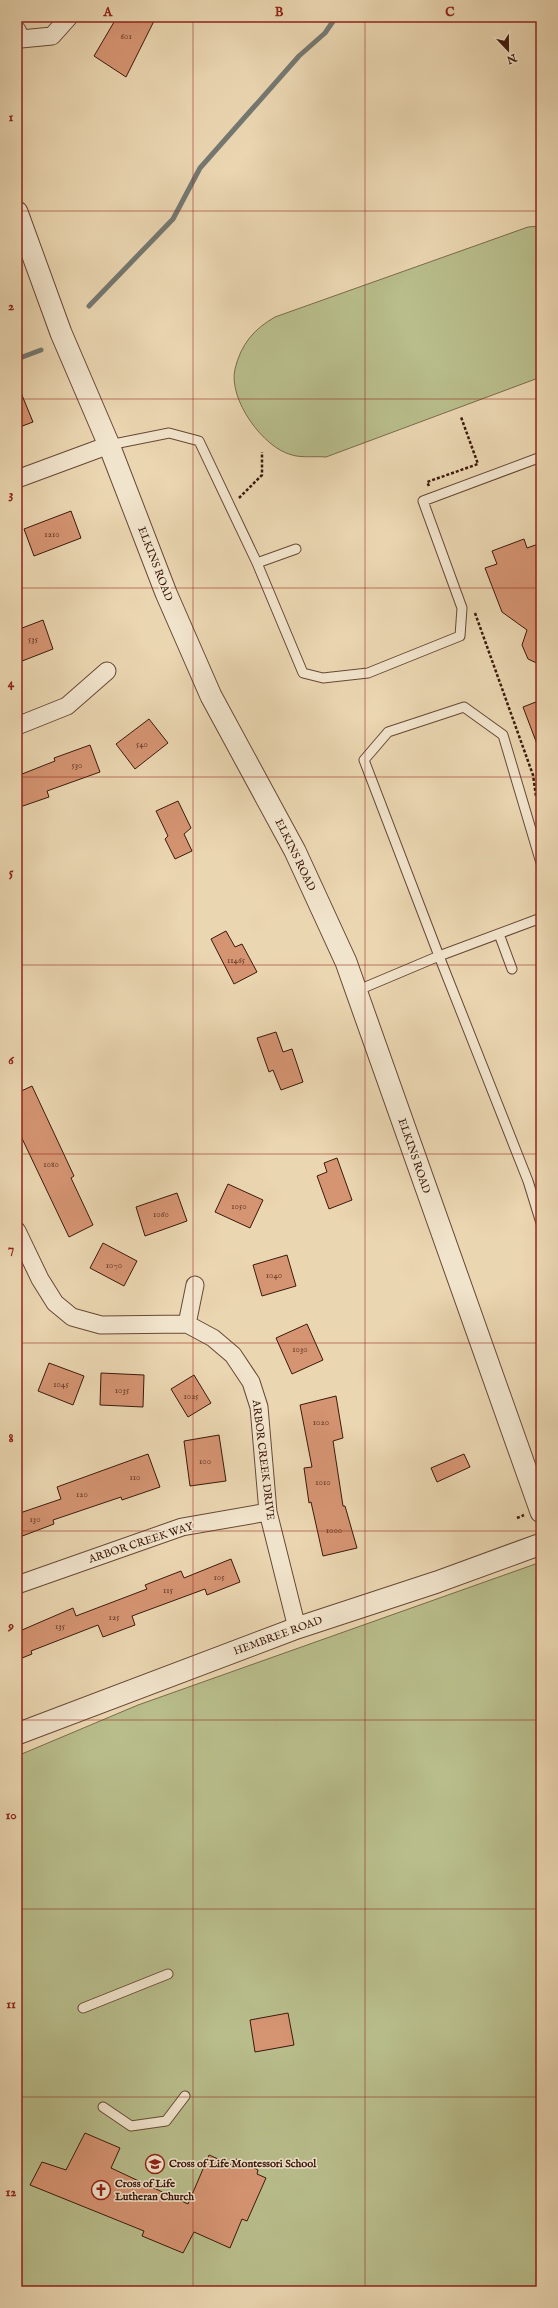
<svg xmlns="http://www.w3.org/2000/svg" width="558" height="2308" viewBox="0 0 558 2308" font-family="'IM FELL English',serif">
<rect width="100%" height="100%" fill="#ead6b1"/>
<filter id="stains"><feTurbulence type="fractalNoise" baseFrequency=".005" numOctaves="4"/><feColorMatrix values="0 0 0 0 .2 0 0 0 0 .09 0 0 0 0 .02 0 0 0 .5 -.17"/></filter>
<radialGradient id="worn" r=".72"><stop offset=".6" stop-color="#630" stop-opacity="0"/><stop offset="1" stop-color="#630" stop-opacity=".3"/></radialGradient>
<path fill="#b8bd8b" stroke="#7a6b4c" d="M541,226v151l-215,80c-11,-1 -24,1 -34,-2 -29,-7 -64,-56 -57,-86 6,-25 19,-40 40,-52l253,-90z
M541,1562v729h-524v-535l121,-51z"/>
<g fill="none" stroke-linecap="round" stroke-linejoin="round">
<path stroke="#757871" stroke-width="5" d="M89,306l84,-87 27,-51 99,-112 26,-23 11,-16
M17,359l24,-9"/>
</g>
<path fill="#d59472" stroke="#3c190c" d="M117,17h39l-30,60 -32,-21z
M17,383l16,39 -16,6z
M71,511l10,27 -47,18 -10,-27z
M524,539l3,9 14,-5v122l-13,-6 -6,-14 5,-15 -25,-18 -17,-44 12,-4 -5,-13z
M43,620l10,29 -36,14v-33z
M541,700v52h-1l-17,-45z
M149,719l19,24 -33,26 -19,-25z
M90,745l10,27 -53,19 2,6 -32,11v-32l38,-15 -1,-3z
M178,801l13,27 -7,6 8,17 -17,8 -10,-20 3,-3 -12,-25z
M226,931l9,16 7,-3 15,28 -23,12 -23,-45z
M276,1032l7,20 9,-3 11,33 -22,8 -8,-20 -4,2 -12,-34z
M32,1086l42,90 -3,2 22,47 -24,12 -52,-109v-35z
M337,1158l15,42 -23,9 -12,-33 10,-4 -3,-9z
M228,1184l35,16 -13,28 -35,-16z
M177,1193l10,28 -42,15 -9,-29z
M103,1243l34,18 -13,25 -34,-18z
M287,1255l9,31 -34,10 -9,-31z
M307,1324l16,36 -31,14 -16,-36z
M49,1363l35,13 -11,29 -35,-14z
M101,1373l43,2 -1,32 -43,-2z
M194,1375l17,28 -23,14 -17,-28z
M336,1396l7,42 -10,3 10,65h2l12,42 -34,8 -12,-54 -2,1 -5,-35 8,-1 -12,-62z
M219,1435l7,46 -36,5 -6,-45z
M148,1454l12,33 -38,13 -1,-3 -68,23 1,4 -37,14v-24l44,-15 -4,-12z
M464,1454l6,13 -33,15 -6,-14z
M231,1559l9,23 -33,13 -2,-6 -73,27 3,9 -32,12 -5,-12 -67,26 1,3 -15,6v-42l5,12 51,-22 3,8 71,-27 -2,-4 36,-14 3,7z
M288,2013l6,32 -39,7 -5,-32z
M85,2133l35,15 -9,20 77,36 21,-49 23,10 4,-6 22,11 -1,4 9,4 -19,43 -5,-2 -12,29 -36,-16 -11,21 -41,-17 2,-5 -114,-46 12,-23 24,8z"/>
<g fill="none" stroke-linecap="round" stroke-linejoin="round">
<g stroke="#684835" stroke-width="11">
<path id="service" d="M109,445l60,-12 30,8 58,122 46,110 20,5 45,-5 92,-37 2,-28 -39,-107 118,-44
M257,563l39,-14
M541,863l-38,-128 -39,-28 -76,25 -24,28 75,196 89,225 13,42
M499,934l13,35
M356,991l83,-35 102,-38
M83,2008l85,-34
M103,2107l28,19 35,-5 19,-25"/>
</g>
<g stroke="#684835" stroke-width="19">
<path id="minor" d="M17,30l4,9 31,-3 17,-19
M17,479l92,-34
M17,726l50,-20 40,-35
M17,1231l23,48 15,24 17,14 29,8 86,-1 26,14 20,17 18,27 8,25 9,105 29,116
M187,1324l8,-39
M17,1585l165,-58 86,-15"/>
</g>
<g stroke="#684835" stroke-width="23">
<path id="tertiary" d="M17,212l44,121 48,112 57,148 45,103 84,155 51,111 195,550
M17,1734l280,-106 140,-46 104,-38"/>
</g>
<path stroke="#3c190c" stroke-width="2.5" stroke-dasharray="3 2" stroke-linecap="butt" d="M429,486l-2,-4 51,-18 -17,-47
M239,498l23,-23v-23
M475,613l58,162 3,21
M517,1518l7,-3
M538,1577l3,-2"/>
<use href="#service" stroke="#f1e4cc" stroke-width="9"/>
<use href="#minor" stroke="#f1e4cc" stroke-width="17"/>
<use href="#tertiary" stroke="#f1e4cc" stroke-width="21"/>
</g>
<path fill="none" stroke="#8f2418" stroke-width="1" stroke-opacity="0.55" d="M193,17v2274M365,17v2274M17,211h524M17,399h524M17,588h524M17,777h524M17,965h524M17,1154h524M17,1343h524M17,1531h524M17,1720h524M17,1909h524M17,2097h524"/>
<defs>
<g id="school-ring" transform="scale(1)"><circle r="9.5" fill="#f1e4cc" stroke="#8f2418" stroke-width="1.5"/><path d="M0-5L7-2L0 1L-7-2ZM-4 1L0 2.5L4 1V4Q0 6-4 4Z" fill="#8f2418"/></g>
<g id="church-ring" transform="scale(1)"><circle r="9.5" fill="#f1e4cc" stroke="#8f2418" stroke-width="1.5"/><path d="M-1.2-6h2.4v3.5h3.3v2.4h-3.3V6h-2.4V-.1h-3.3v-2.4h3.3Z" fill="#8f2418"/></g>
</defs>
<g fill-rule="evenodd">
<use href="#school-ring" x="155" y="2164"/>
<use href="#church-ring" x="101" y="2190"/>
</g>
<g text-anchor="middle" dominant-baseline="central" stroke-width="3" stroke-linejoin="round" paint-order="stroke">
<g font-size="9" fill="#623826">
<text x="126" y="36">601</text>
<text x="52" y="534">1210</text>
<text x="33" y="639">535</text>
<text x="142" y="744">540</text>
<text x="77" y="765">530</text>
<text x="236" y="960">11465</text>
<text x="51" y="1164">1080</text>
<text x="239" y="1206">1050</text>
<text x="161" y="1214">1060</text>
<text x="114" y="1265">1070</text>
<text x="274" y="1275">1040</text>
<text x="300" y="1349">1030</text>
<text x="61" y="1384">1045</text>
<text x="122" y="1390">1035</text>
<text x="191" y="1396">1025</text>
<text x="321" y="1422">1020</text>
<text x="205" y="1461">100</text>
<text x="135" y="1477">110</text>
<text x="323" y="1482">1010</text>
<text x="82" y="1494">120</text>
<text x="35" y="1519">130</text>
<text x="334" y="1530">1000</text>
<text x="219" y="1577">105</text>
<text x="168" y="1590">115</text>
<text x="114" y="1617">125</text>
<text x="60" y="1626">135</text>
</g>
<g font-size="11" fill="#3c190c" stroke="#f1e4cc">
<text transform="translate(155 564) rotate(69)">ELKINS ROAD</text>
<text transform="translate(295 855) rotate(64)">ELKINS ROAD</text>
<text transform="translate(414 1156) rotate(71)">ELKINS ROAD</text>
<text transform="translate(263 1460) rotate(83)">ARBOR CREEK DRIVE</text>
<text transform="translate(141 1543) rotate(-18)">ARBOR CREEK WAY</text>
<text transform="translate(278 1636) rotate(-20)">HEMBREE ROAD</text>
</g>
<g font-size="11" font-weight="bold" fill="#3c190c" stroke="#f1e4cc" text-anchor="start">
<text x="169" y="2164">Cross of Life Montessori School</text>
<text x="115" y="2184">Cross of Life<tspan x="115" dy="13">Lutheran Church</tspan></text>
</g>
</g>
<rect width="558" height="2308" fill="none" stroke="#ead6b1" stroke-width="44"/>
<g transform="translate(508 50) rotate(158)" stroke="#f1e4cc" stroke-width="3" paint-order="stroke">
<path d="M0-3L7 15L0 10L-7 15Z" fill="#3c190c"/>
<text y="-6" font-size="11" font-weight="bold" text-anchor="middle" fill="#3c190c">N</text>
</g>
<rect x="22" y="22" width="514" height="2264" fill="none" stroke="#8f2418" stroke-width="1.5"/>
<g font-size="13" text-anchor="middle" font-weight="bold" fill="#8f2418">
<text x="108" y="16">A</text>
<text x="279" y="16">B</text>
<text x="450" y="16">C</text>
<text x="11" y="121">1</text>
<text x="11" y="310">2</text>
<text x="11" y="498">3</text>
<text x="11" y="687">4</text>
<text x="11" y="876">5</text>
<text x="11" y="1064">6</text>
<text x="11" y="1253">7</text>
<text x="11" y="1442">8</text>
<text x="11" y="1630">9</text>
<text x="11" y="1819">10</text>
<text x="11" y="2008">11</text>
<text x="11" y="2196">12</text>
</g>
<rect width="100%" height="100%" filter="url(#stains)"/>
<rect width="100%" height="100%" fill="url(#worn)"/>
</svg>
